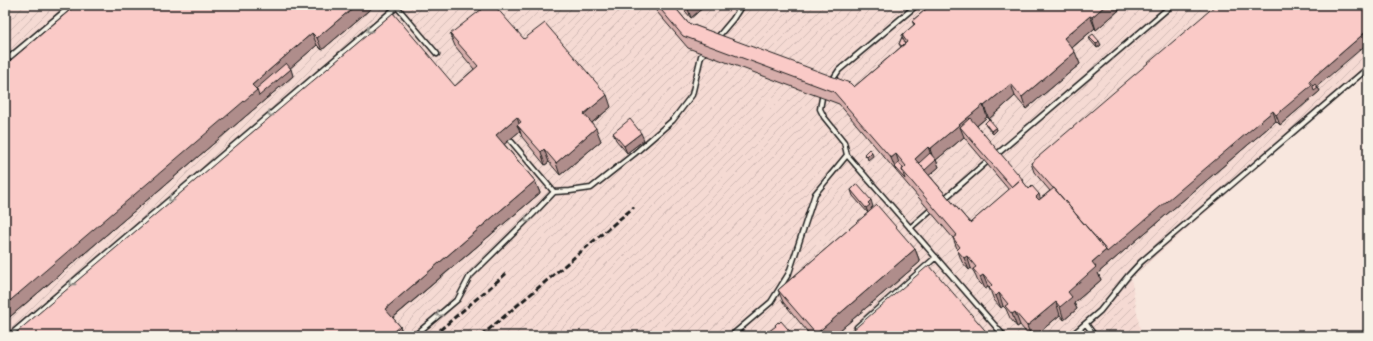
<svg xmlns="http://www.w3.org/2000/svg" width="1373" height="341" viewBox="0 0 1373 341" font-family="Mali,sans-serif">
<defs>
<pattern id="industrial-furrows" width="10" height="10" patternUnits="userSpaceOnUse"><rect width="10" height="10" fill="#f5dad3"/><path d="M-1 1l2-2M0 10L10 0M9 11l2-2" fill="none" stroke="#d1bab5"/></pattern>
</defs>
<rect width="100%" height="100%" fill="#f8e7de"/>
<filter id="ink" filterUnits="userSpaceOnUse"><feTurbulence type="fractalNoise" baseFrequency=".025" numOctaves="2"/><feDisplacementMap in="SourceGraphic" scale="8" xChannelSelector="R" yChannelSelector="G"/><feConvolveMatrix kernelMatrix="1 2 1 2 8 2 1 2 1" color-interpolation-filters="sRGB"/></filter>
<g filter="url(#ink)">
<path fill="url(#industrial-furrows)" d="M5,5h1363v65l-237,208 10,58h-1136z"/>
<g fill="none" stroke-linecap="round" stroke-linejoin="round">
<g stroke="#1c1c1c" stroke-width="7">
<path id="lane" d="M397,7l40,47
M717,38l16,-19 9,-14
M5,61l67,-56
M831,82l8,-12 78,-65
M822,98l-2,11 4,8 20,25 3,13 157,181
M510,140l44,52
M996,155l176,-150
M944,199l46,-40
M910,228l24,-21
M1086,324l9,12
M857,327l79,-70
M9,336l390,-331
M414,336l44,-37 12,-23 63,-62 21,-22 16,-1 21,-3 43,-34 39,-34 19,-25 9,-39 5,-5
M731,336l40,-34 18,-29 26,-79 32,-39
M1071,336l29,-25 28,-35 13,-14 227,-194"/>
</g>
<use href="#lane" stroke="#f7f3e8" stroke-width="4"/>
<path stroke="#1c1c1c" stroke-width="3" stroke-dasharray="6 3" stroke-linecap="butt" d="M433,336l75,-64
M481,336l153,-129"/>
</g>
<path fill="#d7aeab" stroke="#1c1c1c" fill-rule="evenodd" d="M76,5h299l-53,45 -5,-5 -27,23 3,8 -288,245v-256z
M651,5h22l15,18 166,64 47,-40 -2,-3 3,-7v-2l12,-10 -2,-4 19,-16h194l-29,25 -1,-2 -23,20 8,16 -54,45 -11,-13 -26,23 -2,-2 -10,9 52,63 11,10 10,-8 -16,-19 -3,-9 286,-77 3,5 -40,34 -4,-4 -178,152 3,7 -27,23 3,6 -13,11 -4,-5 -25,21h-6l-9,-11 -3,2 -7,-9 -4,-9 -3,-3 -2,2 -7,-8 -4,-10 -2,-3 -3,2 -7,-7 -4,-10 -3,-4 -2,2 -7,-8 -9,-24 -114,-134 -151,-56zM964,137l45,53 -39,33 -41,-48 10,-8 -3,-7z
M680,5h26l-15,13z
M450,34l74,5 87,68 -19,16 9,18 -41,34 -11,-13 -4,3 -23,-28 -2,-6 -16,13 31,37 5,12 -147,125 7,8 3,10h-391l443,-250 19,-17 -19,-23z
M1089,37l12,8 -4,3 -7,-8z
M985,123l11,4 1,3 -4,4 -7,-8z
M613,133l31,7 -17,13 -11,-13z
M851,190l22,17 -2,1 1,2 43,39 5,13 -87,74h-22l-28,-34 -5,-12 90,-77 -15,-17z"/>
<path fill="#af8d8b" stroke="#1c1c1c" d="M356,5h19l-53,45 -5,-12z
M687,5h19l-15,13 -4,-12z
M1106,5h19l-29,25 -4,-13z
M1090,16l5,12 -27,23 -4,-13z
M1368,30v13l-54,46 4,-1 2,3 -40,34 -4,-10 33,-34z
M312,33l5,12 -58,50 32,-26 2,7 -288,245v-16l247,-220z
M1099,41l2,4 -4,3 -1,-4z
M1075,52l5,12 -54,45 -4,-12z
M1011,84l4,12 -26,23 -5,-13z
M607,95l4,12 -23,19 -4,-12z
M983,105l4,12 -20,17 -7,-7 4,10 -28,23 3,7 -13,11 -3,-7 11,-10 -4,-12z
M1273,111l3,10 -178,152 3,7 -27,23 3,6 -13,11 -4,-13 8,-15 24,-30z
M517,117l4,13 -4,-5 3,6 -19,16 -5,-12z
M996,127l1,3 -4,4 -2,-3z
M596,128l5,13 -41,34 -4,-12z
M641,133l3,7 -17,13 -3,-7z
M928,147l5,13 -11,9 -7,-10z
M544,149l5,13 -4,3 -4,-13z
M872,152l1,4 -5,4 -1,-3z
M896,154l4,12 -6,1 2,3 -5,-12z
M535,181l5,12 -151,128 -4,-12z
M1039,194l4,13 -7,-10z
M871,200l2,7 -2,1 1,4 -3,3 -3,-7 2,-5z
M915,249l5,13 -87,74h-16l-1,-2z
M967,256l4,12 -2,2 -5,-12z
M983,275l5,12 -3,2 -5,-12z
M999,293l4,13 -2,2 -5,-12z
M1056,302l4,13 -25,21h-4l-4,-10z
M1015,312l5,13 -3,2 -5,-13z
M400,326l3,10h-15z"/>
<path fill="#facac7" stroke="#1c1c1c" d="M76,5h280l-39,33 -5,-5 -60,52 5,5 -252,215v-240z
M487,5h7l30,34 21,-16 62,72 -23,19 12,14 -40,35 -12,-14 -3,3 -24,-27 4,-3 -4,-5 -21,18 39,46 -150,128 15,17 -12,10h-376l381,-323 62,73 23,-20 -28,-32z
M657,5h16l15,18 162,60 4,4 53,-45 -5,-7 13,-11 -3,-3 19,-16h175l-14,12 -2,-1 -26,22 11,14 -53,45 -11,-13 -27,22 -1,-1 -53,44 -2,-2 -13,12 55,64 51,-44 8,10 3,-3 7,8 -3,3 3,3 15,-12 52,62 -14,12 4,5 -28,25 4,5 -12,10 -4,-5 -29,24 -12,-14 -3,2 -7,-8 3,-2 -9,-11 -3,3 -7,-8 3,-3 -9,-10 -3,2 -7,-8 3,-2 -9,-11 -3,2 -7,-8 3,-3 -7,-9 4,-3 -55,-65 4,-4 -10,-12 -5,4 -57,-66 -151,-56z
M1216,5h152v25l-59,51 3,4 -36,30 -3,-4 -166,141 -1,-2 -52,-62h-1l-22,-25z
M1093,34l6,7 -3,3 -7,-7z
M902,37l3,6 -3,3 -3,-2z
M286,63l5,6 -32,27 -2,-6 -1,-1z
M1315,84l3,4 -4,3 -1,-5z
M970,118l54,63 -1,1 -2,-3 -9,8 -52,-60z
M630,119l11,14 -17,13 -11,-13z
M989,119l7,8 -5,4 -6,-8z
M869,149l3,3 -5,5 -3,-3z
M930,153l6,7 -11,10 -6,-7z
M899,163l4,5 -1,2 3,9 -11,-12z
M857,184l14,16 -3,3 2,2 -4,3 -15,-18z
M877,205l38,44 -99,85 -38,-44z
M929,265l61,71h-144z
M781,321l13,15h-30l5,-3 -1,-1 8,-6 -1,-1 3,-3 1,1z"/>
<defs><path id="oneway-chevron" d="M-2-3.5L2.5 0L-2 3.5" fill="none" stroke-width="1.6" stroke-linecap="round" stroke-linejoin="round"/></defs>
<g stroke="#94928c">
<use href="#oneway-chevron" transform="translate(369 30) rotate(140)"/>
<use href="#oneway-chevron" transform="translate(270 114) rotate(140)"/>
<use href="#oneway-chevron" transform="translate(171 199) rotate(140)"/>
<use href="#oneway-chevron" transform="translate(527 220) rotate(136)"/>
<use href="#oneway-chevron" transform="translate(72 283) rotate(140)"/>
<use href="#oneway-chevron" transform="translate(439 314) rotate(140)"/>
</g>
</g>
<rect width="1373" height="341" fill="none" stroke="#f7f3e8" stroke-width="20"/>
<rect x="10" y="10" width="1353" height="321" fill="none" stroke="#1c1c1c" stroke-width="1.5" filter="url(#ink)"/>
</svg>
